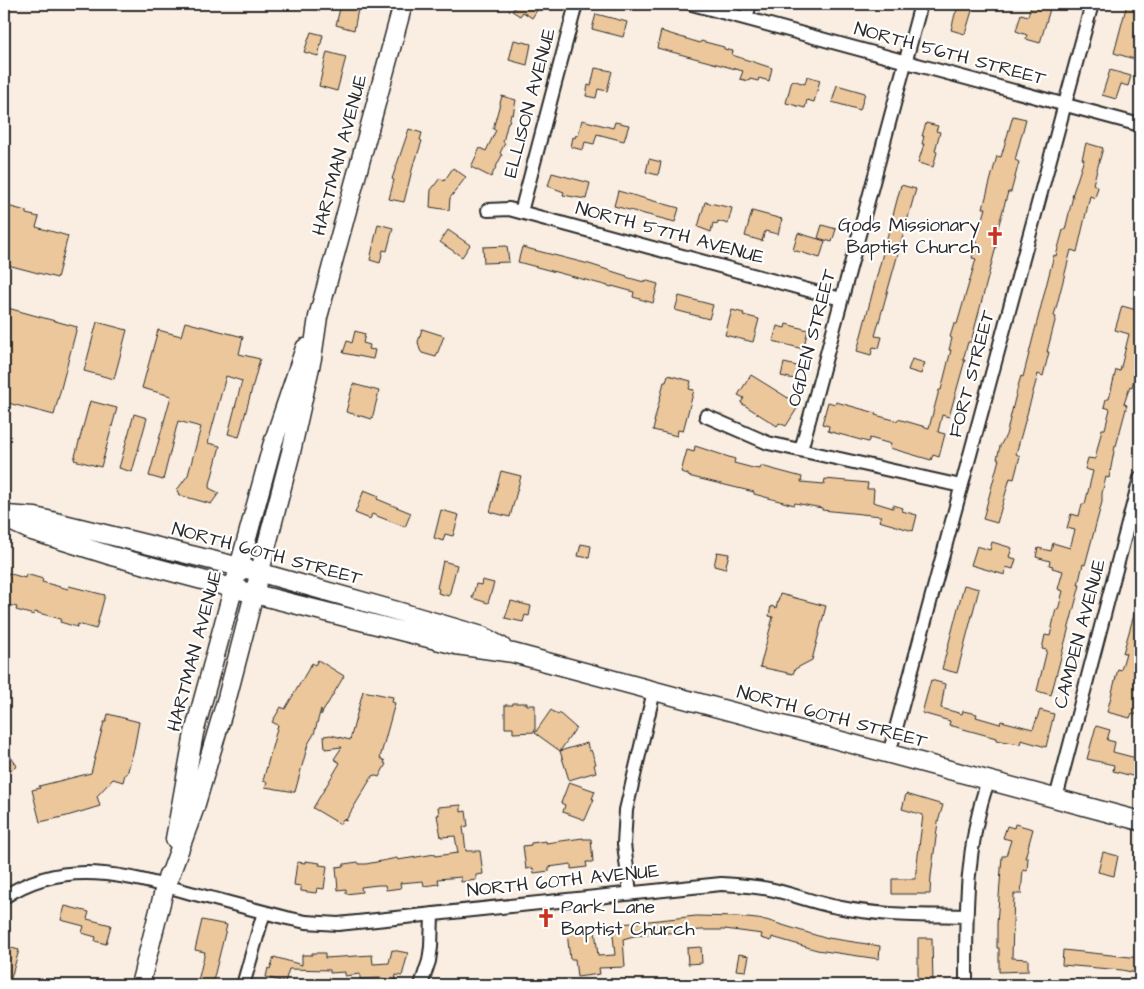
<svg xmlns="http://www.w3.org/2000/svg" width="1144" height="989" viewBox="0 0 1144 989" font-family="'Architects Daughter',sans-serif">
<rect width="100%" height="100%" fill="#f9eee1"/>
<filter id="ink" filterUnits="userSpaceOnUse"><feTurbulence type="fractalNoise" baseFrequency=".02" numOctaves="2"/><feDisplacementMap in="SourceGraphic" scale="10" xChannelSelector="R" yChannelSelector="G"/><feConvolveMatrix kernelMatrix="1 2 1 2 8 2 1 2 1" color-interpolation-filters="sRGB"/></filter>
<g filter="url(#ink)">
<path fill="#ecc79c" stroke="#2b2b2b" d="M341,4h18l-5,26 -18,-5z
M510,4h31l-9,14 -9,-6 -3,4 -8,-5 3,-4z
M961,4h13l-9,30 -14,-4 4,-16z
M1127,4h13v11l-6,24 5,1 -5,19 -20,-6z
M1031,5l19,4 -10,34 -14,-4 1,-4 -11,-4 5,-17 7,2z
M596,14l31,8 -4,15 -31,-8z
M661,31l39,12 1,-2 23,6v2l9,2 -1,4 40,13 -3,13 -10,-3 -1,3 -8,-2 -1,2 -9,-2 3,-8 -86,-23z
M311,32l12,3 -5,21 -14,-4z
M514,40l17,4 -4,21 -18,-5z
M327,52l19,5 -9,34 -18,-5z
M595,68l17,3 -5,20 -9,-2 -2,9 -10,-2 2,-11 3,1z
M1110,70l21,6 -3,10 -7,-2 -5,15 -14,-4z
M807,76l13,4 -6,22 -7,-2 -2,8 -19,-5 6,-23 13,4z
M837,85l28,8 -5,17 -28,-8z
M502,96l14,4 -3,15 -2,-1 -2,8h-1l-5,20 2,1 -5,10 2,2 -11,22 -20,-10 9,-19 6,3 10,-21 -3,-1z
M1013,116l13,3 -11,41 4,2 -8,30h-3l-14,50 3,1 -15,57 -11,42h-3l-5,18h2l-16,57 -7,-2 -4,17 7,2 -6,23 -6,-2 -2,5 -41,-12 1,-4 -21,-6 -2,4 -40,-11 1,-5 -7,-2 6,-22 7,2 1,-2 40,11 -1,2 23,6v-2l31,9 10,-38h2l10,-40h-2l3,-12 -2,-1 4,-13h3l19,-65 -4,-1 14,-50h-3l14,-52 4,1z
M582,120l31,8 2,-6 14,3 -5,16 -27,-7 -3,10 -9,-2 -2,8 -12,-3 2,-10 2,1 1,-3 2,1z
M926,123l12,3 -2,5 4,1 -5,19 2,1 -4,15 -15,-4 6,-19h-2l2,-8h-2z
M409,129l13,4 -2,7 2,1 -7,21h-1l-10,40 -15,-3 5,-19 -2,-1 3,-9z
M1086,143l17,5 -10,36 5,3 -3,11 -5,-2 -13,56 -6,-2 -17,66 2,1 -9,35h2l-6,24 -5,-2 -22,80 4,2 -6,23 -4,-1 -13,45 -14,-4 16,-60h-2l3,-13 6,-11 12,-49 3,-10 2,1 31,-122 2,1 7,-26h2l8,-34h-1l12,-37h-2z
M649,159l12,3 -3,13 -12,-3z
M453,168l13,9 -16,21 -1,12 -19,-3 1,-17 9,-12 4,3z
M552,173l38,10 -4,16 -23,-4 1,-3 -16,-6z
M901,185l15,4 -41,147 7,1 -3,11 -6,-1 -2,8 -14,-4z
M618,191l61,17 -4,14 -61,-16z
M705,202l27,6 -4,16 -10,-3 -1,3 -4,-1 -2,9 -13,-5z
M4,205l22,6v3l13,3 -3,10 32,9 -11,42 -53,-14z
M752,211l30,8 -4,15 -13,-3 -3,10 -17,-5z
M378,224l15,4 -6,23 -4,-1 -3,13 -10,-3z
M822,225l14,4 -4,13 -14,-4z
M448,230l22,15 -8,12 -22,-15z
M798,233l27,8 -5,17 -27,-8z
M507,246l2,16 -25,1 -1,-16z
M522,247l67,17 38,12 -1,1 18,5v-2l14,4 -5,19 -20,-6 1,-5 -22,-6v1l-94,-25z
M679,296l34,9 -4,14 -34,-9z
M1122,306l18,5v47l-2,-1 -5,18h2l-3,12 -2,-1 -6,18 3,1 -11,41h-1l-6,32 -3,-1 -4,16v9l-17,63 -2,-1 -5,21h2l-29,110 -14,-4 10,-41 -5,-1 3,-14 5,1 6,-27 2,1 5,-19 -5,-2 5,-18 -11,-3 1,-2 -4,-1 1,-4 -14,-4 2,-9 13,3 2,-8 17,5 5,-18 -8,-2 4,-14 8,2 3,-12h3l8,-33 -8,-2 3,-11 7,1 7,-30h3l5,-20 -6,-2 2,-8h3l7,-29 4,1 9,-37 -14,-4z
M4,307l73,20 -23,88 -50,-13z
M732,310l12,3 -1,2 16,4 -6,23 -28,-7z
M97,322l30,8 -13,49 -30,-8z
M185,322l58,15 -4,17 21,5 -21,78 -11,-3 14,-53 -16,-5 -18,67 12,3 -11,42 10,5 -8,11 -32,-9 -2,-5 11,-15 13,-48 -23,-6 -15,59 -14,-4 22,-80 -29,-8 16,-58 23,6z
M786,324l22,6 -5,19 -30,-8 4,-15 8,2z
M422,329l22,7 -8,21 -14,-4 -2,-3 -2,-8z
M355,331l10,3 -2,9 7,2 -1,4 6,1 -2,9 -30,-6 4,-12 5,2z
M912,359l13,4 -4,11 -13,-4z
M784,363l13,3 -3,13 -13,-3z
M668,375l23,6 -2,8 5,1 -11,41 -5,-1 -1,6 -24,-6 2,-8h-1l10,-40h2z
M751,375l42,26 -1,2 6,4 -12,19 -7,-3 -2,3 -36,-23 3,-5 -6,-3z
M353,384l26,7 -7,28 -26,-7z
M90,401l27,7 -16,59 -27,-7z
M134,414l13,4 -15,54 -13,-4z
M695,446l40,13 -1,4 19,5 7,1 1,-3 41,11 -1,5 23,2 1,-5 43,4 -1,6h7l-1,13 20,6v-3l10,3 -1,3 15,4 -4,16 -34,-10 2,-5 -59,-6v-2l-27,-5 -1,2 -40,-11v-2l-66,-16v-2l-7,-2 6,-22 7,2z
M501,471l20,5 -11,41 -20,-5z
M364,490l15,6 -2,3 34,14 -6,14 -33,-13 -2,5 -15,-6z
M441,510l18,5 -6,21 -8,-2 -2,7 -9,-3z
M992,542l20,6 -3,9 7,2 -3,10 -7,-2 -1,8 -34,-10 6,-19 13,4z
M581,544l10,2 -2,12 -11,-2z
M717,552l12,2 -4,15 -11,-3z
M443,561l14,4 -8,31 -11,-3 1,-4 -2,-1z
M4,572l21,6 1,-4 17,5 -1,3 26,7 1,-3 36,9 -9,34 -18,-5 -1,3 -17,-5 1,-3 -26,-7 -1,3 -18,-5 1,-3 -13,-3z
M482,580l12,3 -6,20 -16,-5 4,-14 5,1z
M964,585l15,4 -22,84 -15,-4z
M780,594l46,12 -14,54 -17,9 -2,5 -33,-7 13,-50 -4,-1 2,-10 5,2z
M511,601l20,5 -2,10 -4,-1 -2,7 -18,-4z
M1138,601l2,1v53l-2,9h2v41l-3,10 -5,-2 -2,5 -23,-6 11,-43 3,1 5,-17h-3z
M318,660l26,16 -23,39v-6l-7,25 -6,10 -13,48 -30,-5 2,-5 -4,-1 15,-56 -6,-3 9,-15 4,2 27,-46 3,2z
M931,680l14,4 -4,24 21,6 1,-3 14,3 -1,3 24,7 1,-3 32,8 7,-19 14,4 -8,33 -25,-7 -1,4 -24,-4v-2l-47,-13 1,-4 -28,-8z
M363,691l30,6 -1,5 3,1 -15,55 5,3 -1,2 2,1 -7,13 -6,-2 -27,45 -3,-1 -3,5 -27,-16 27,-45 -6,-4 8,-12 -17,2 -1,-13 7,-1 19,5z
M513,703h14v2h8v27l-22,1v-5h-8v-23h8z
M551,710l7,5 1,-2 17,15 -16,23 -25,-18z
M108,714l31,8 -5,27 -7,25h-2l-2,8 -10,-3 -16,17 3,10 -33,10 -27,6 -8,-32 8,-2 -1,-2 52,-13 13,-51h2z
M1096,726l14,4 -3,10 8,2 -2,10 27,7v19l-27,-7 1,-6 -27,-6z
M587,743l2,8 2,-1 5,14 -2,1 2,7 -27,8 -9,-29z
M4,747l13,19 -13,9z
M569,782l26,9 -3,8h2l-9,21 -22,-8 2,-7 -4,-2z
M906,794l37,11 -5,17 -7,54 -1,18h-38v-15h23l8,-64 -21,-6z
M461,805v7l5,-1 2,15 -5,1 3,24h14l3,23 -7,1v5l-15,2v-5l-23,2 1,5 -15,2 -1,-5 -23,2 1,5 -15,2 -1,-5h-7l-17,2 1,5 -16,2v-5l-8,1 -2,-23 8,-1v-2l14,-2 1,2h7l31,-6 1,2 37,-6v2l23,-3 -3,-17 -14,1 -4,-22h2l-1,-8z
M1015,824l18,5 -8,29h3l-1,13 -4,-1 -2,24h-7l-1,30 -1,34 16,1v12l-29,1v-24h-2v-24l5,-68h4l5,-16 -8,-2 4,-12 7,2z
M583,838v1h8l2,23h-7l1,5 -16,2v-5l-22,3v4l-15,2 -1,-5 -7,1 -3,-23 8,-1v-2l15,-2v2z
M1103,852l15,4 -4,20 -16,-4z
M305,861l15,2 -1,2 8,1 -3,23 -7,-1 -1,5 -15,-2v-5l-7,-1 3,-23 8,1z
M65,906l24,6 -2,7 24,6 -5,19 -11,-3 1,-4 -14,-4 2,-7 -23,-6z
M696,916l42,1 28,3 62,19v-1l52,8 -1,13 -62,-9 -45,-13 -1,4 -10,-3 1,-4 -37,-5v1h-24l-67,6 -11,3 2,28 -26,1 1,6 -23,3 -2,-18h-5l-3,-27 28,-3 3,27 17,-1 -3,-30z
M202,920l25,5 -15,60h-15l8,-33 -10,-2z
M918,938h14l1,47h-15z
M4,946l15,4 -10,35h-5z
M701,947l1,16 -14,1 -1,-16z
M392,950l16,3 -6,23 -6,-1 -1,6 -14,-3 -21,1v-5l-15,2v-4l-15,1v-3l-41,-1 -4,13 -19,-5 2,-9 2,1 4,-12 28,8v-10h10v-2h13v5l47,-3 1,9 16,-1z
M1063,950l77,8v16l-18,-4 -60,-5z
M739,954l10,2 -3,15 -10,-1z"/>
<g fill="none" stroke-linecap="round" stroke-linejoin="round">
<g stroke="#2b2b2b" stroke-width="16">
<path id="street" d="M692,4l448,121
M746,18l4,-14
M488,210l21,-1 332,90
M521,212l55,-208
M706,416l62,27 193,43
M801,450l120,-446
M889,754l203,-750
M1056,798l84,-320
M630,893l-6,-49 2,-34 28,-119
M4,897c60,-40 123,-22 187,-4 32,8 64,17 96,25l19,4 32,2 383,-40c17,1 35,2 53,6 21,5 41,13 63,17 42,9 86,8 129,9
M243,985l21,-73
M421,985l8,-24 2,-14 1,-33
M966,985c0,-71 -1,-136 22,-205"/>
</g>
<g stroke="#2b2b2b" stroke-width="21">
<path id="secondary" d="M6,515l29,2 205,50 157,44 85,25 20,11
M4,518l28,13 80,25 143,38 201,51 57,8 627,168
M175,839l19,-106 78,-287 33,-98
M166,886l29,-79 32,-109 64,-246 21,-94 6,-41 85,-313
M140,985l28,-110"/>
</g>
<use href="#street" stroke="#fff" stroke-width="12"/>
<use href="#secondary" stroke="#fff" stroke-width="18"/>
</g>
</g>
<defs>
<g id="church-bare" transform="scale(1.5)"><path d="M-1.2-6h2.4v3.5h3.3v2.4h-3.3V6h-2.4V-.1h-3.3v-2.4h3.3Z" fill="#c8321e" stroke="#fff" stroke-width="2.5" paint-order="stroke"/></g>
</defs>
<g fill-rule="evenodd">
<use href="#church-bare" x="995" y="236"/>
<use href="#church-bare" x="546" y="918"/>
</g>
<g text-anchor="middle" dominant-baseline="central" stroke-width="4.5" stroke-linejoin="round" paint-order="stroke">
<g font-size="19" fill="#2b2b2b" stroke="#fff">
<text transform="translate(950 54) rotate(15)">NORTH 56TH STREET</text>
<text transform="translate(530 103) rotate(-75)">ELLISON AVENUE</text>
<text transform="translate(340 155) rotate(-75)">HARTMAN AVENUE</text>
<text transform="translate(670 233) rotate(15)">NORTH 57TH AVENUE</text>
<text transform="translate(812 338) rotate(-75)">OGDEN STREET</text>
<text transform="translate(972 374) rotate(-75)">FORT STREET</text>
<text transform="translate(267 554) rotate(15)">NORTH 60TH STREET</text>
<text transform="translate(1080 634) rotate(-75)">CAMDEN AVENUE</text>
<text transform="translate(195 651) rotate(-75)">HARTMAN AVENUE</text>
<text transform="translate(832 717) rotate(15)">NORTH 60TH STREET</text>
<text transform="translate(563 881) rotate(-6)">NORTH 60TH AVENUE</text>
</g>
<g font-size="19" fill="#2b2b2b" stroke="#fff" text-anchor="end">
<text x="980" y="225">Gods Missionary<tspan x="980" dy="22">Baptist Church</tspan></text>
<text x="561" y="907" text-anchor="start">Park Lane<tspan x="561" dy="22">Baptist Church</tspan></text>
</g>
</g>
<rect width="1144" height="989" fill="none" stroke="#fff" stroke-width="20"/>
<rect x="10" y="10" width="1124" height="969" fill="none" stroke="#2b2b2b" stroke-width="2" filter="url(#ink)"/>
</svg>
